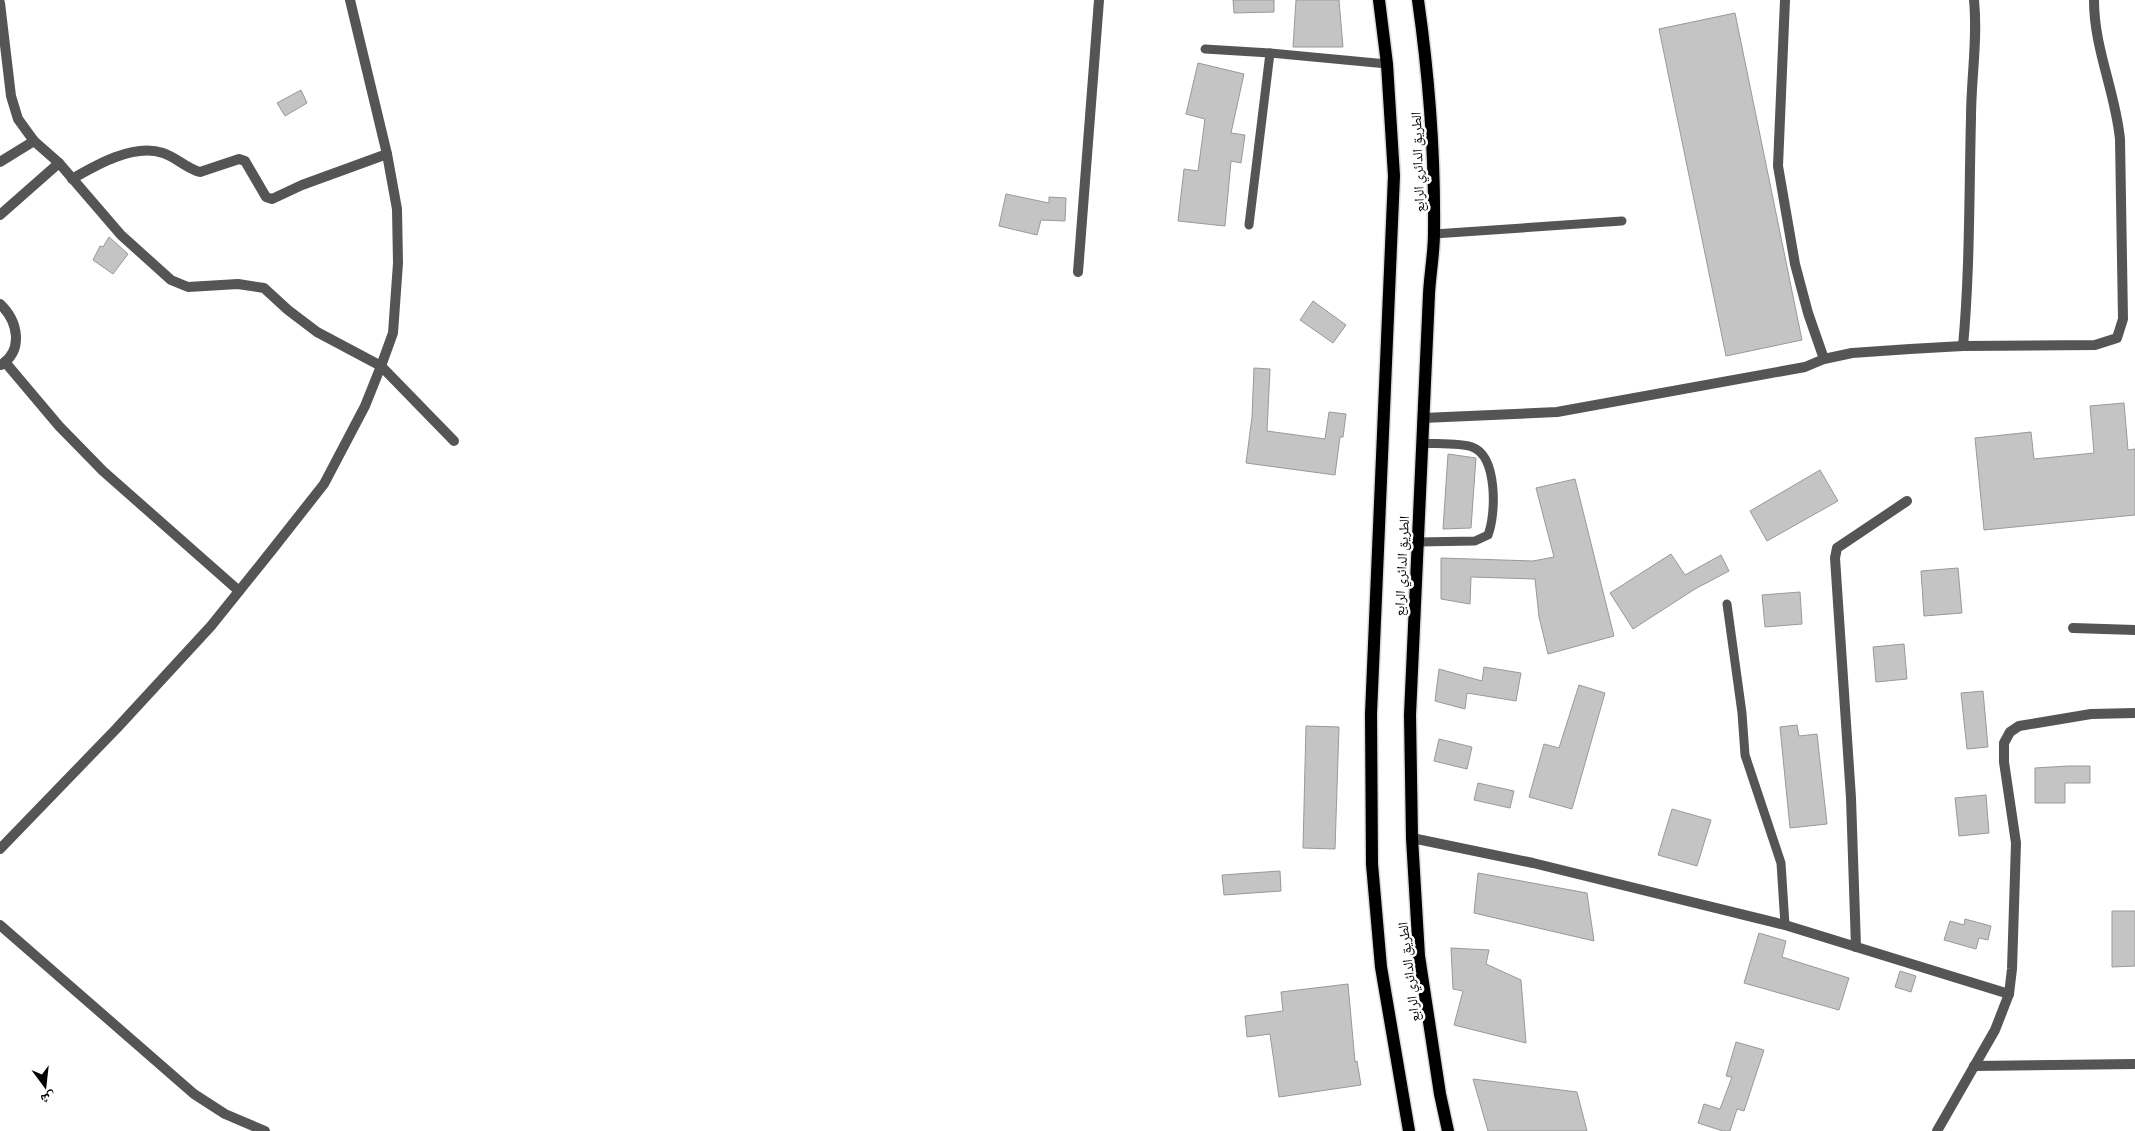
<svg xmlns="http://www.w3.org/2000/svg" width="2135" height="1131" font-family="Manrope,'Noto Naskh Arabic',sans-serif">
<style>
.building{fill:#c4c4c4;stroke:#999}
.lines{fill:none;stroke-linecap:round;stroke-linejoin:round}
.primary-casing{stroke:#dbdbdb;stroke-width:15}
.lane{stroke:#555;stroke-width:9}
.street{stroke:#555;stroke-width:10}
.primary{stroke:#000;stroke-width:12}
.labels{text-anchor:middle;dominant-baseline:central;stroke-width:5;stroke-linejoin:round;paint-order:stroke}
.street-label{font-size:14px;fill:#000;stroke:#fff}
</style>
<rect width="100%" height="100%" fill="#fff"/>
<g class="building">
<polygon points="1233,0 1274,0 1274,12 1234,13"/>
<polygon points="1296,0 1339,0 1343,47 1293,47"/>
<polygon points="1735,13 1802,340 1726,356 1659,29"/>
<polygon points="1198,63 1244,74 1231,133 1245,135 1241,163 1231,161 1225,226 1178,221 1184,169 1198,171 1205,119 1186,114"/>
<polygon points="301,90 307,103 285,116 277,103"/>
<polygon points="1006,194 1049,203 1049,197 1066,198 1065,221 1041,220 1037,235 999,226"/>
<polygon points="109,237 128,254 113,274 93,260 100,246 103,247"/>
<polygon points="1313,301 1346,325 1333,343 1300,320"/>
<polygon points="1254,368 1270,369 1267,431 1325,439 1329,412 1346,414 1343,437 1340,437 1335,475 1246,463 1252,417"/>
<polygon points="2124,403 2128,450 2135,449 2135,515 1984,530 1975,438 2031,432 2034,459 2094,453 2090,406"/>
<polygon points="1448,454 1476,458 1471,528 1443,529"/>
<polygon points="1820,470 1838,501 1767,541 1750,511"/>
<polygon points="1575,479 1614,636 1548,654 1539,617 1535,579 1471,577 1470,604 1441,599 1441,558 1533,561 1554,557 1536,488"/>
<polygon points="1671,554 1685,575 1721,555 1729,571 1695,589 1633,629 1610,593"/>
<polygon points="1958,568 1962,613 1924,616 1921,571"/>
<polygon points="1800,592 1802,624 1765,627 1762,595"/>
<polygon points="1904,644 1907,679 1876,682 1873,647"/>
<polygon points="1484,667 1521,673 1516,701 1467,693 1465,709 1435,701 1439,669 1482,681"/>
<polygon points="1579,685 1605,693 1572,809 1529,797 1544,744 1559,748"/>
<polygon points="1983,691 1988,747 1967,749 1961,693"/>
<polygon points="1797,725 1799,736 1817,734 1827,824 1790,828 1780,727"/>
<polygon points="1306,726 1339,727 1335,849 1303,848"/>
<polygon points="1439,739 1472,747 1467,769 1434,761"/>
<polygon points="2068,766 2090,766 2090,783 2065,783 2065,803 2035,803 2035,768"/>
<polygon points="1478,783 1514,791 1510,808 1474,800"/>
<polygon points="1986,795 1989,833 1959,836 1955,798"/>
<polygon points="1672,809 1711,820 1697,866 1658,855"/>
<polygon points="1280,871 1281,891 1224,895 1222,875"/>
<polygon points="1478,873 1587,893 1594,941 1474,913"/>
<polygon points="2112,911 2135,911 2135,966 2112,967"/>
<polygon points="1965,919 1991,926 1988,940 1979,938 1976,949 1944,940 1950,921 1964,925"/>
<polygon points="1759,933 1786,941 1782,957 1849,978 1839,1010 1744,983"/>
<polygon points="1451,948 1489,950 1486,964 1521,980 1526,1043 1454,1025 1463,991 1453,989"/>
<polygon points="1900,971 1916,976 1911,992 1895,987"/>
<polygon points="1348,984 1355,1062 1357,1061 1361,1085 1279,1097 1270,1034 1247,1037 1245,1016 1283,1011 1281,992"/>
<polygon points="1736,1042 1764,1050 1744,1111 1737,1109 1730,1131 1723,1131 1698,1123 1704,1104 1720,1109 1732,1077 1726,1076"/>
<polygon points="1473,1079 1577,1092 1587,1131 1488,1131"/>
</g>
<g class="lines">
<g class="primary-casing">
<g id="primary">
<polyline points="1379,0 1387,64 1394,176 1371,714 1372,864 1381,967 1409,1131"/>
<path d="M 1418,0 C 1429,77 1435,155 1434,233 C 1434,253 1430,274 1429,294 L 1410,715 L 1412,838 L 1419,956 L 1440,1094 L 1448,1131"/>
</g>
</g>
<g class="lane">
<polyline points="1205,49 1270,53 1387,64"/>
<polyline points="1249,225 1270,53"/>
<polyline points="1434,234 1622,221"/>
<path d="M 1418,542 L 1475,541 L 1488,535 C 1496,515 1498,456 1472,447 C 1461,443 1435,444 1422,443"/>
<polyline points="1727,604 1742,713 1745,755 1781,863 1785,925"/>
</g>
<g class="street">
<polyline points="0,3 11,96 18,119 34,141 59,163 121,235 171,280 188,287 238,284 264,288 288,310 317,332 381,366 454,441"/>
<polyline points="0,162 34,141"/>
<path d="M 72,179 C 96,165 134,143 163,153 C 176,157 187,169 200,172 L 239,159 L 245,161 L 266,197 L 272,199 L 302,185 L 387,154"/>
<polyline points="0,215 59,163"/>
<polyline points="1078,272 1099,0"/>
<path d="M 0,304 C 18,321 24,350 1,365"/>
<path d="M 1963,346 C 1970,271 1969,194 1971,118 C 1971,78 1978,40 1974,0"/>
<path d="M 1824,359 L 1852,353 L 1910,349 L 1963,346 L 2095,345 L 2117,338 L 2123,319 L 2120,139 C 2115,90 2094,49 2094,0"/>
<polyline points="5,362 59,426 103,471 239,591"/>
<polyline points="1423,418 1557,412 1805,367 1824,359 1808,313 1795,264 1778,166 1785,0"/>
<polyline points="2073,628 2135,630"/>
<polyline points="1412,838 1533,863 1785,925 2009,994"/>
<polyline points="0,849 117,728 211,626 272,550 324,484 365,406 381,366 393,333 398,263 397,209 387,154 350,0"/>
<polyline points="0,925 194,1094 225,1114 265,1131"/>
<polyline points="1856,947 1851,798 1835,558 1837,548 1907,501"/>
<polyline points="1974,1066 2135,1064"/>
<polyline points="1937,1131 1995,1030 2009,994 2012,969 2016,843 2004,762 2004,743 2010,732 2019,726 2091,714 2135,713"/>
</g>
<use href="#primary" class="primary"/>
</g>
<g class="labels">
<g class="street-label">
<text transform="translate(1417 162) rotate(-92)">الطريق الدائري الرابع</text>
<text transform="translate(1401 566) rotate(-87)">الطريق الدائري الرابع</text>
<text transform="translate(1408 972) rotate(-97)">الطريق الدائري الرابع</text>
</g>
</g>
<g transform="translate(45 1086) rotate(165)" stroke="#ffffff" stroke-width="4" paint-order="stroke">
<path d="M0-4L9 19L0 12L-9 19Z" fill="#000000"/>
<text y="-8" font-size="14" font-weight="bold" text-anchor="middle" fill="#000000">ش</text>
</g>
</svg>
